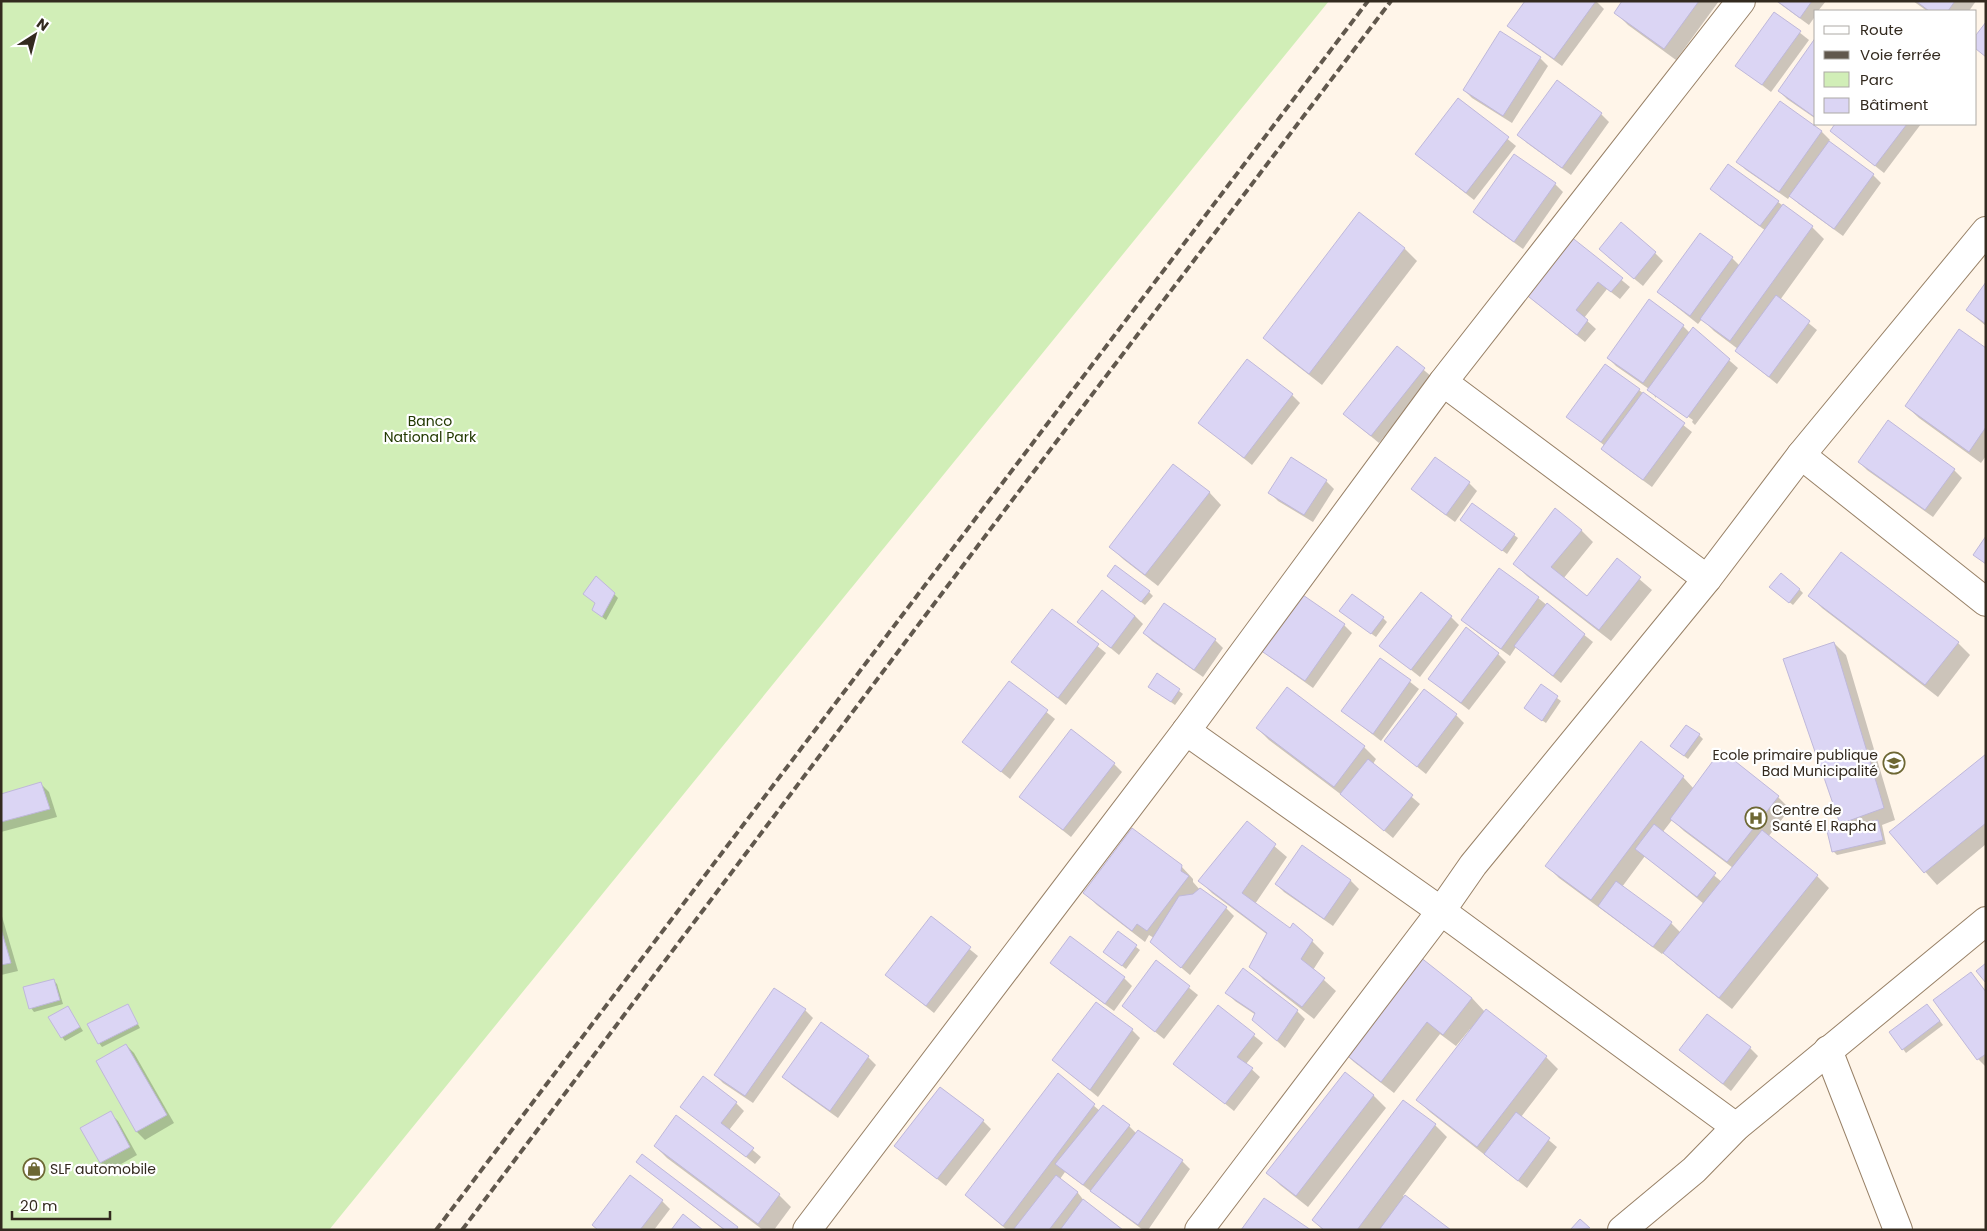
<svg xmlns="http://www.w3.org/2000/svg" width="1987" height="1231" font-family="Poppins,sans-serif">
<style>
.green{fill:#d1eeb7}
.shadow{fill:#0003;fill-rule:evenodd}
.building{fill:#dbd5f4;stroke:#bfb8da}
.lines{fill:none;stroke-linecap:round;stroke-linejoin:round}
.minor-casing{stroke:#988167;stroke-width:30}
.minor{stroke:#fff;stroke-width:28}
.rail{stroke:#61584d;stroke-width:4;stroke-dasharray:8 4;stroke-linecap:butt}
.labels{text-anchor:middle;dominant-baseline:central;stroke-width:4.5;stroke-linejoin:round;paint-order:stroke}
.park-label{font-size:14px;fill:#213801;stroke:#fff}
.poi-label{font-size:14px;fill:#332a1f;stroke:#fff;text-anchor:start}
</style>
<rect width="100%" height="100%" fill="#fff5e9"/>
<polygon class="green" points="1,1 1329,1 329,1230 1,1230"/>
<g class="shadow">
<polygon points="1596,1 1604,9 1562,66 1517,33 1509,25"/>
<polygon points="1624,1 1719,1 1676,60 1628,25 1616,13"/>
<polygon points="1776,1 1826,1 1818,11 1816,11 1816,15 1809,25"/>
<polygon points="1913,1 1976,1 1969,11 1927,11"/>
<polygon points="1775,13 1809,40 1771,92 1737,66"/>
<polygon points="1816,40 1816,119 1787,99 1779,91"/>
<polygon points="1540,58 1548,66 1512,123 1472,98 1464,90"/>
<polygon points="1459,99 1516,146 1474,200 1416,154"/>
<polygon points="1780,103 1822,132 1830,140 1828,142 1873,175 1881,183 1843,236 1799,204 1790,196 1788,199 1746,170 1738,162"/>
<polygon points="1601,114 1609,122 1571,175 1527,143 1519,135"/>
<polygon points="1837,124 1921,124 1884,173 1831,131"/>
<polygon points="1555,184 1563,192 1523,249 1483,220 1475,212"/>
<polygon points="1712,189 1778,202 1812,227 1824,239 1780,300 1817,330 1777,384 1745,358 1737,351 1738,349 1714,331 1702,319 1698,324 1658,292 1732,258 1740,266 1766,231 1720,197"/>
<polygon points="1359,214 1405,249 1417,261 1322,385 1277,350 1265,338"/>
<polygon points="1570,237 1630,287 1620,299 1607,289 1584,318 1596,329 1585,342 1534,301"/>
<polygon points="1655,253 1663,261 1643,286 1608,257"/>
<polygon points="1986,284 1986,326 1967,310"/>
<polygon points="1683,326 1690,333 1693,329 1738,368 1695,425 1692,422 1693,420 1656,395 1656,398 1649,389 1616,366 1608,358"/>
<polygon points="1398,348 1432,377 1379,443 1344,414"/>
<polygon points="1986,350 1986,456 1981,463 1919,418 1906,406"/>
<polygon points="1639,390 1692,432 1652,487 1611,457 1603,449 1605,446 1568,416"/>
<polygon points="1292,395 1300,403 1252,465 1200,423"/>
<polygon points="1859,462 1954,470 1962,478 1933,517 1867,470"/>
<polygon points="1326,481 1334,489 1313,522 1278,501 1270,493"/>
<polygon points="1469,483 1477,491 1455,522 1421,497 1413,489"/>
<polygon points="1209,492 1221,505 1158,586 1123,559 1111,547"/>
<polygon points="1461,520 1514,535 1518,538 1507,554"/>
<polygon points="1581,530 1593,542 1563,579 1587,598 1617,560 1652,590 1611,641 1527,576 1515,564"/>
<polygon points="1112,580 1149,592 1153,596 1145,605"/>
<polygon points="1800,590 1803,593 1793,605 1775,591"/>
<polygon points="614,594 618,598 606,620 597,613 596,603"/>
<polygon points="1810,596 1958,643 1970,655 1938,697 1822,608"/>
<polygon points="1538,598 1593,642 1561,683 1516,647 1510,656 1470,627 1462,619"/>
<polygon points="1052,610 1106,653 1066,705 1013,662"/>
<polygon points="1344,614 1383,618 1387,622 1376,637"/>
<polygon points="1135,616 1143,624 1119,655 1079,622"/>
<polygon points="1451,617 1459,625 1420,677 1381,646"/>
<polygon points="1344,625 1352,633 1313,688 1270,657 1262,649"/>
<polygon points="1144,633 1215,640 1223,648 1203,677 1152,641"/>
<polygon points="1834,643 1846,655 1895,820 1882,825 1886,844 1837,855 1833,851 1846,828 1841,823"/>
<polygon points="1498,654 1506,662 1469,710 1429,679"/>
<polygon points="1381,659 1419,689 1381,741 1343,711"/>
<polygon points="1158,675 1183,694 1175,705 1154,690"/>
<polygon points="1009,682 1055,719 1010,779 964,742"/>
<polygon points="1541,686 1561,701 1546,723 1530,712"/>
<polygon points="1456,715 1464,723 1426,774 1385,741"/>
<polygon points="1257,728 1364,747 1376,759 1373,764 1420,804 1393,838 1343,796 1269,740"/>
<polygon points="1699,735 1703,739 1688,759 1676,750"/>
<polygon points="1986,755 1986,844 1937,885 1891,833"/>
<polygon points="1114,764 1122,772 1071,837 1021,797"/>
<path d="M 1683,777 L 1694,789 L 1778,797 L 1790,809 L 1768,837 L 1817,876 L 1829,888 L 1732,1009 L 1677,965 L 1664,952 L 1662,954 L 1559,878 L 1547,866 ZM 1672,820 L 1684,831 L 1733,868 L 1722,882 L 1662,833 ZM 1645,856 L 1704,904 L 1681,933 L 1671,923 L 1622,887 Z"/>
<polygon points="41,784 49,792 57,817 1,832 1,795"/>
<polygon points="1247,823 1287,857 1255,904 1290,930 1312,941 1324,953 1313,970 1336,991 1314,1019 1263,979 1251,966 1268,935 1212,893 1200,881"/>
<polygon points="1303,847 1351,881 1359,889 1333,926 1284,892 1276,884"/>
<polygon points="1181,866 1193,879 1193,882 1200,890 1226,908 1234,916 1190,975 1151,942 1154,938 1149,935 1145,942 1097,905 1085,893"/>
<polygon points="1,913 18,971 1,975"/>
<polygon points="931,918 978,956 934,1013 887,975"/>
<polygon points="1118,933 1140,950 1126,969 1108,955"/>
<polygon points="1415,955 1472,998 1485,1012 1546,1057 1558,1069 1521,1117 1557,1147 1527,1188 1430,1112 1418,1100 1471,1030 1470,1029 1456,1046 1440,1034 1394,1093 1354,1062 1342,1050"/>
<polygon points="1157,962 1198,995 1164,1039 1123,1006"/>
<polygon points="1052,963 1124,978 1132,986 1114,1011 1060,971"/>
<polygon points="1971,974 1986,991 1986,1067 1978,1059"/>
<polygon points="53,980 57,984 63,1004 34,1012 31,1008"/>
<polygon points="1227,993 1297,1011 1305,1019 1285,1048 1253,1020 1256,1015 1235,1001"/>
<polygon points="128,1006 140,1028 102,1047 99,1043"/>
<polygon points="1218,1007 1263,1043 1246,1064 1260,1077 1234,1111 1175,1063"/>
<polygon points="68,1008 83,1031 65,1041 62,1037"/>
<polygon points="1931,1009 1943,1025 1906,1053 1903,1049"/>
<polygon points="805,1010 813,1018 753,1103 723,1083 715,1075"/>
<polygon points="1132,1030 1140,1038 1098,1097 1053,1060"/>
<polygon points="126,1045 134,1053 174,1123 145,1140 137,1132 97,1062"/>
<polygon points="1750,1048 1758,1056 1731,1091 1681,1050"/>
<polygon points="868,1057 876,1065 838,1118 792,1085 784,1077"/>
<polygon points="1345,1074 1374,1096 1386,1108 1308,1207 1280,1185 1268,1173"/>
<polygon points="1058,1075 1100,1111 1129,1126 1136,1133 1182,1161 1190,1169 1148,1230 1143,1230 1065,1172 1060,1179 1078,1193 1085,1202 1121,1230 1007,1230 966,1195"/>
<polygon points="736,1103 744,1111 729,1130 761,1157 755,1164 682,1107"/>
<polygon points="110,1113 118,1121 137,1155 109,1171 101,1163"/>
<polygon points="983,1121 991,1129 946,1186 896,1146"/>
<polygon points="1435,1125 1447,1137 1403,1196 1449,1230 1323,1230 1314,1220"/>
<polygon points="655,1146 779,1195 791,1207 774,1230 763,1230 667,1158"/>
<polygon points="637,1162 737,1228 739,1230 724,1230"/>
<polygon points="662,1201 670,1209 654,1230 598,1230"/>
<polygon points="1580,1221 1590,1230 1572,1230"/>
</g>
<g class="building">
<polygon points="1525,1 1596,1 1554,59 1507,26"/>
<polygon points="1622,1 1699,1 1664,49 1614,13"/>
<polygon points="1777,1 1812,1 1800,18"/>
<polygon points="1916,1 1955,1 1948,11 1929,11"/>
<polygon points="1774,12 1801,31 1762,85 1735,66"/>
<polygon points="1986,22 1986,57 1976,49 1976,35"/>
<polygon points="1500,31 1541,57 1503,116 1463,90"/>
<polygon points="1816,37 1816,118 1778,91"/>
<polygon points="1557,80 1602,113 1562,168 1517,135"/>
<polygon points="1458,98 1509,137 1466,193 1415,154"/>
<polygon points="1780,101 1822,131 1779,192 1736,162"/>
<polygon points="1835,124 1907,124 1875,166 1830,131"/>
<polygon points="1829,141 1874,174 1834,229 1789,196"/>
<polygon points="1514,154 1556,183 1514,242 1473,212"/>
<polygon points="1728,164 1779,201 1760,226 1710,189"/>
<polygon points="1783,204 1813,226 1730,341 1700,319"/>
<polygon points="1359,212 1405,248 1309,374 1263,338"/>
<polygon points="1621,222 1656,252 1634,279 1599,249"/>
<polygon points="1700,233 1733,257 1690,316 1657,292"/>
<polygon points="1570,236 1623,278 1611,292 1598,282 1576,310 1588,320 1577,335 1524,293"/>
<polygon points="1986,282 1986,324 1966,310"/>
<polygon points="1776,295 1810,321 1769,377 1735,351"/>
<polygon points="1649,299 1684,325 1643,383 1607,358"/>
<polygon points="1693,327 1730,359 1687,418 1647,390"/>
<polygon points="1959,329 1986,348 1986,427 1969,452 1905,406"/>
<polygon points="1397,346 1425,368 1371,436 1343,414"/>
<polygon points="1247,359 1293,394 1244,458 1198,423"/>
<polygon points="1605,364 1640,389 1601,442 1566,417"/>
<polygon points="1643,392 1685,423 1643,480 1601,449"/>
<polygon points="1888,420 1955,469 1925,510 1858,462"/>
<polygon points="1291,457 1327,480 1304,515 1268,493"/>
<polygon points="1435,457 1470,482 1446,515 1411,489"/>
<polygon points="1173,464 1210,492 1145,575 1109,547"/>
<polygon points="1472,503 1515,534 1502,551 1460,520"/>
<polygon points="1555,508 1582,530 1551,567 1587,596 1617,558 1641,577 1599,630 1513,564"/>
<polygon points="1986,536 1986,564 1973,555"/>
<polygon points="1841,552 1959,642 1925,685 1808,596"/>
<polygon points="1115,565 1150,591 1141,602 1107,576"/>
<polygon points="1499,568 1539,597 1501,649 1461,620"/>
<polygon points="1781,573 1800,589 1789,603 1769,587"/>
<polygon points="596,576 615,593 602,617 592,610 595,603 583,594"/>
<polygon points="1102,590 1135,616 1111,648 1077,622"/>
<polygon points="1421,592 1452,616 1411,670 1379,646"/>
<polygon points="1300,593 1345,624 1305,681 1260,650"/>
<polygon points="1352,594 1384,617 1371,634 1339,611"/>
<polygon points="1164,603 1216,639 1194,670 1143,633"/>
<polygon points="1547,603 1585,634 1553,676 1514,646"/>
<polygon points="1052,609 1099,644 1058,698 1011,662"/>
<polygon points="1466,627 1499,653 1461,703 1428,679"/>
<polygon points="1834,642 1884,808 1840,824 1783,659"/>
<polygon points="1380,658 1411,680 1373,734 1341,711"/>
<polygon points="1157,673 1180,689 1171,702 1148,687"/>
<polygon points="1009,681 1048,710 1001,772 962,742"/>
<polygon points="1541,684 1558,696 1542,721 1524,708"/>
<polygon points="1287,687 1365,746 1334,787 1256,728"/>
<polygon points="1424,689 1457,714 1417,767 1384,741"/>
<polygon points="1686,725 1700,734 1684,756 1670,746"/>
<polygon points="1071,729 1115,763 1063,830 1019,797"/>
<polygon points="1641,741 1684,776 1591,900 1545,866"/>
<polygon points="1721,750 1779,796 1727,862 1670,819"/>
<polygon points="1986,754 1986,823 1924,873 1889,832"/>
<polygon points="1368,759 1413,795 1384,831 1340,794"/>
<polygon points="41,782 50,809 1,822 1,794"/>
<polygon points="1878,820 1883,840 1832,852 1827,831"/>
<polygon points="1247,821 1276,844 1242,893 1290,928 1293,923 1313,940 1301,959 1325,978 1302,1007 1249,967 1267,933 1198,881"/>
<polygon points="1654,824 1716,873 1697,897 1635,849"/>
<polygon points="1132,828 1182,865 1181,871 1189,876 1147,931 1137,924 1132,931 1083,893"/>
<polygon points="1762,830 1818,875 1719,998 1663,953"/>
<polygon points="1302,845 1351,880 1324,919 1275,884"/>
<polygon points="1616,881 1672,922 1653,947 1598,906"/>
<polygon points="1200,888 1227,907 1181,968 1150,942 1179,896 1193,894"/>
<polygon points="931,916 971,947 926,1006 885,975"/>
<polygon points="1,929 11,963 1,965"/>
<polygon points="1118,931 1137,945 1122,966 1103,952"/>
<polygon points="1070,936 1125,977 1105,1004 1050,963"/>
<polygon points="1415,953 1472,998 1443,1035 1427,1022 1381,1082 1340,1050"/>
<polygon points="1156,960 1190,986 1155,1032 1122,1006"/>
<polygon points="1986,963 1986,983 1976,971"/>
<polygon points="1243,968 1298,1010 1277,1041 1252,1020 1255,1013 1225,993"/>
<polygon points="1971,972 1986,992 1986,1054 1977,1060 1933,1000"/>
<polygon points="54,979 60,1000 29,1009 23,987"/>
<polygon points="774,988 806,1009 745,1096 714,1075"/>
<polygon points="1096,1002 1133,1029 1090,1090 1052,1060"/>
<polygon points="128,1004 138,1024 98,1044 87,1024"/>
<polygon points="1927,1004 1940,1021 1902,1050 1889,1032"/>
<polygon points="1218,1005 1255,1034 1237,1057 1253,1068 1225,1104 1173,1064"/>
<polygon points="68,1006 80,1027 61,1038 48,1017"/>
<polygon points="1486,1009 1547,1056 1477,1147 1416,1100"/>
<polygon points="1707,1014 1751,1047 1723,1084 1679,1050"/>
<polygon points="821,1022 869,1056 830,1111 782,1077"/>
<polygon points="126,1044 167,1115 136,1132 96,1061"/>
<polygon points="1345,1072 1374,1095 1296,1196 1266,1173"/>
<polygon points="1058,1073 1095,1104 1003,1226 965,1195"/>
<polygon points="703,1076 737,1102 721,1123 754,1148 746,1157 680,1107"/>
<polygon points="940,1087 984,1120 937,1179 894,1146"/>
<polygon points="1403,1100 1436,1124 1357,1230 1324,1230 1312,1220"/>
<polygon points="1103,1105 1130,1125 1083,1185 1055,1164"/>
<polygon points="111,1111 130,1147 100,1163 80,1128"/>
<polygon points="1516,1112 1550,1138 1518,1181 1484,1154"/>
<polygon points="676,1115 780,1194 758,1224 654,1146"/>
<polygon points="1138,1130 1183,1160 1138,1225 1090,1191"/>
<polygon points="642,1154 738,1227 736,1230 725,1230 636,1162"/>
<polygon points="630,1175 663,1200 640,1230 598,1230 592,1225"/>
<polygon points="1056,1175 1078,1192 1049,1230 1013,1230"/>
<polygon points="1405,1195 1451,1230 1379,1230"/>
<polygon points="1264,1198 1311,1230 1241,1230"/>
<polygon points="1083,1199 1123,1230 1060,1230"/>
<polygon points="683,1214 703,1230 671,1230"/>
<polygon points="1580,1219 1590,1228 1570,1230"/>
</g>
<g class="lines">
<g class="minor-casing">
<g id="minor">
<polyline points="1443,382 1707,579"/>
<polyline points="1801,455 1986,602"/>
<polyline points="1186,731 1441,911 1736,1127"/>
<polyline points="1828,1050 1898,1230"/>
<polyline points="807,1230 1186,731 1443,382 1741,1"/>
<polyline points="1199,1230 1441,911 1473,865 1707,579 1801,455 1986,231"/>
<polyline points="1622,1230 1694,1170 1736,1127 1986,921"/>
</g>
</g>
<use href="#minor" class="minor"/>
<g class="rail">
<polyline points="436,1230 1368,1"/>
<polyline points="462,1230 1072,421 1391,1"/>
</g>
</g>
<defs>
<g id="school-ring" transform="scale(1.125)"><circle r="9.5" fill="#fff" stroke="#6d6733" stroke-width="1.5"/><path d="M0-5L7-2L0 1L-7-2ZM-4 1L0 2.5L4 1V4Q0 6-4 4Z" fill="#6d6733"/></g>
<g id="hospital-ring" transform="scale(1.125)"><circle r="9.5" fill="#fff" stroke="#6d6733" stroke-width="1.5"/><path d="M-5-5h3v3.5h4V-5h3V5h-3V1.5h-4V5h-3Z" fill="#6d6733"/></g>
<g id="shop-ring" transform="scale(1.125)"><circle r="9.5" fill="#fff" stroke="#6d6733" stroke-width="1.5"/><path d="M-5-2.5h2.3a2.7 3.5 0 0 1 5.4 0H5L5.5 6h-11ZM-1.5-2.5h3a1.5 2.3 0 0 0-3 0Z" fill="#6d6733"/></g>
</defs>
<g fill-rule="evenodd">
<use href="#school-ring" x="1894" y="763"/>
<use href="#hospital-ring" x="1756" y="818"/>
<use href="#shop-ring" x="34" y="1169"/>
</g>
<g class="labels">
<g class="park-label">
<text x="430" y="421">Banco<tspan x="430" dy="16">National Park</tspan></text>
</g>
<g class="poi-label">
<text x="1878" y="755" text-anchor="end">Ecole primaire publique<tspan x="1878" dy="16">Bad Municipalité</tspan></text>
<text x="1772" y="810">Centre de<tspan x="1772" dy="16">Santé El Rapha</tspan></text>
<text x="50" y="1169">SLF automobile</text>
</g>
</g>
<rect width="1987" height="1231" fill="none" stroke="#332a1f" stroke-width="5"/>
<rect x="1814" y="10" width="162" height="115" fill="#ffffff" stroke="#adaaa5"/>
<rect x="1824" y="26" width="25" height="8" fill="#ffffff" stroke="#adaaa5"/>
<text x="1860" y="35" font-size="15" fill="#332a1f">Route</text>
<rect x="1824" y="51" width="25" height="8" fill="#61584d" stroke="#adaaa5"/>
<text x="1860" y="60" font-size="15" fill="#332a1f">Voie ferrée</text>
<rect x="1824" y="72" width="25" height="15" fill="#d1eeb7" stroke="#adaaa5"/>
<text x="1860" y="85" font-size="15" fill="#332a1f">Parc</text>
<rect x="1824" y="98" width="25" height="15" fill="#dbd5f4" stroke="#adaaa5"/>
<text x="1860" y="110" font-size="15" fill="#332a1f">Bâtiment</text>
<g transform="translate(35 35) rotate(36)" stroke="#ffffff" stroke-width="4" paint-order="stroke">
<path d="M0-4L9 19L0 12L-9 19Z" fill="#332a1f"/>
<text y="-8" font-size="14" font-weight="bold" text-anchor="middle" fill="#332a1f">N</text>
</g>
<path d="M12 1211v8h98v-8" fill="none" stroke="#332a1f" stroke-width="2.5"/>
<text x="20" y="1211" font-size="15" fill="#332a1f" stroke="#ffffff" stroke-width="4" paint-order="stroke">20 m</text>
</svg>
